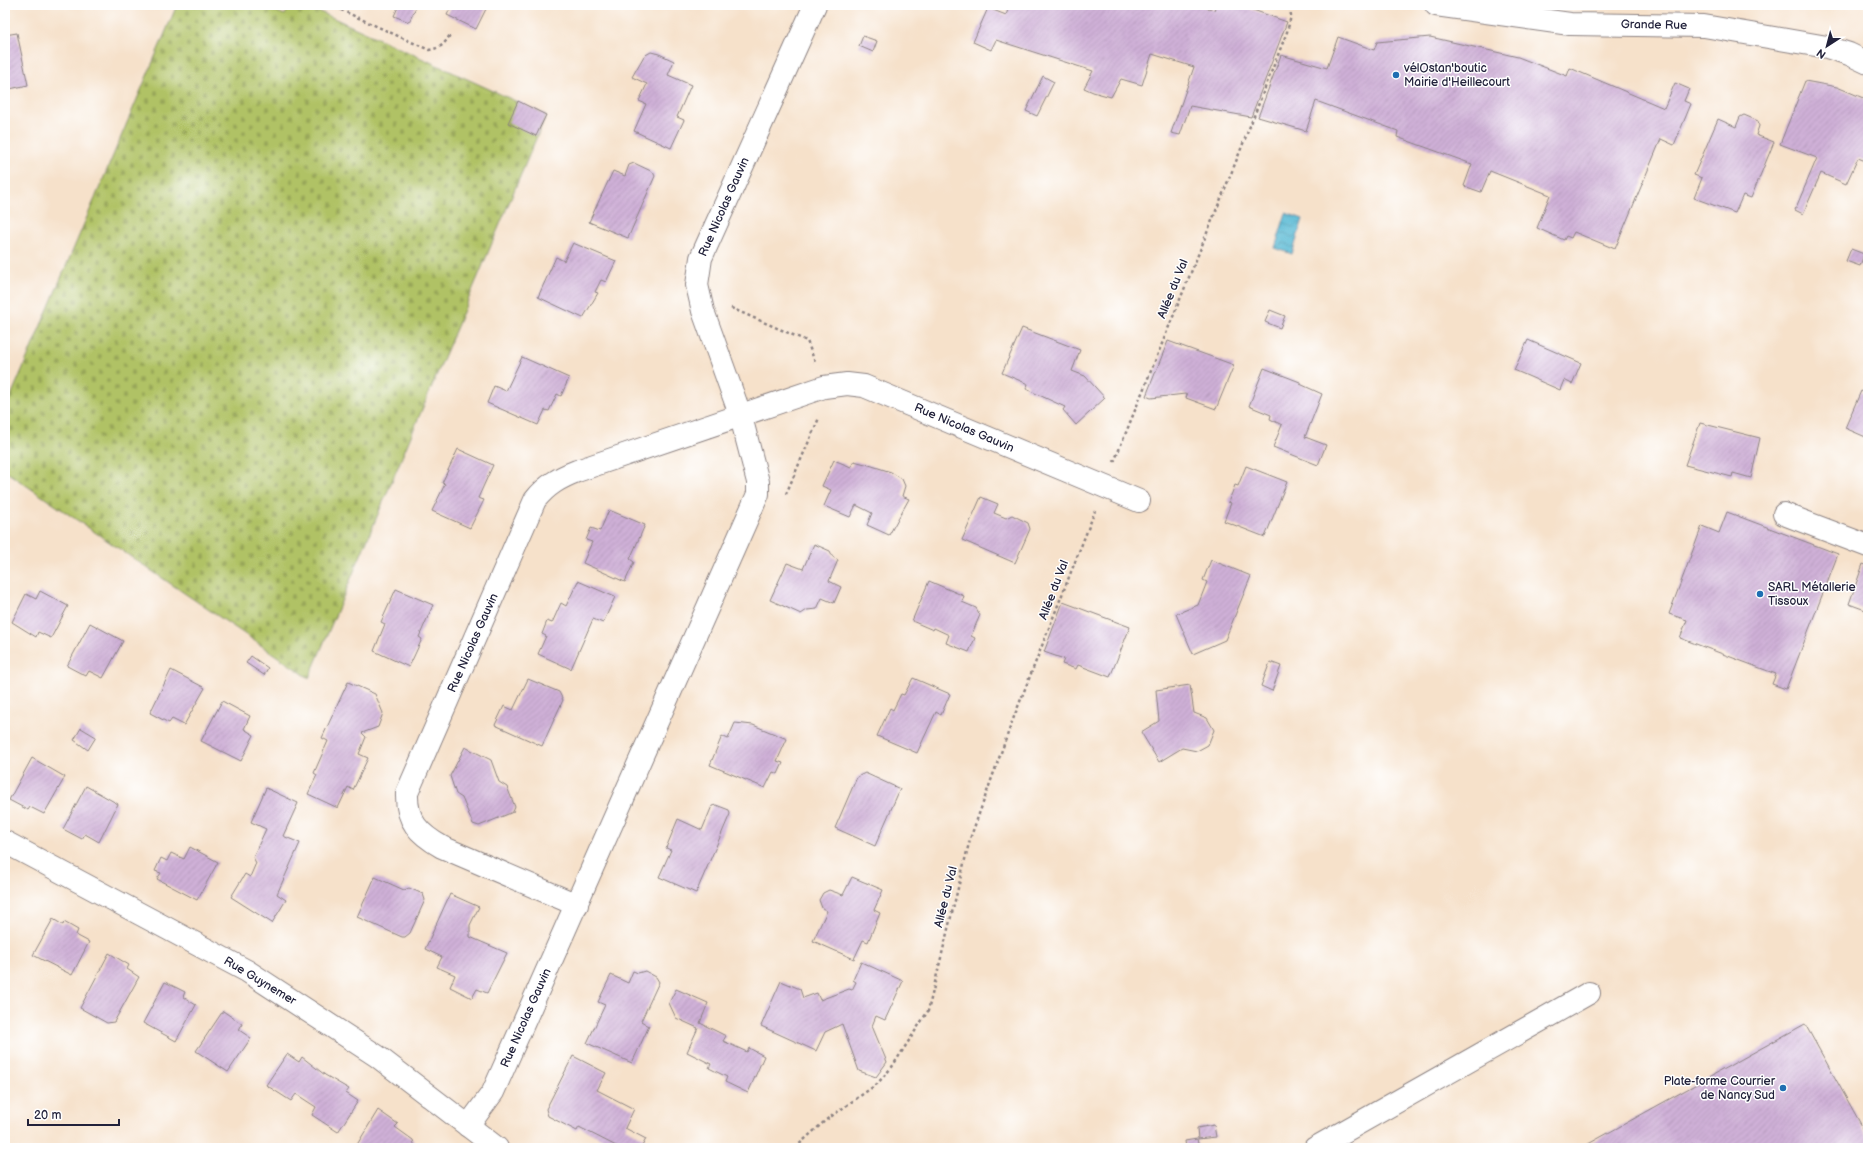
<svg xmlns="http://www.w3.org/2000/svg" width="1873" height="1153" font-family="'Balsamiq Sans',sans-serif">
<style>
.cemetery{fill:url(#cemetery-stones);stroke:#697250}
.water{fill:url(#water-waves);stroke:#3c6d87}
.building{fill:url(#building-hatch)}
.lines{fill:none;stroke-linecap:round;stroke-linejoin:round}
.minor-casing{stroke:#8c8282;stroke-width:24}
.path{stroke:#8c8282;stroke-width:2.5;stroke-dasharray:3 3;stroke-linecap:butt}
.minor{stroke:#fff;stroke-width:22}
.poi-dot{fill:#1f6fb2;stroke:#fff;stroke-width:1.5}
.labels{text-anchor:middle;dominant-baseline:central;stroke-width:3;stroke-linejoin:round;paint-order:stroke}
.street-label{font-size:12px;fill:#22223b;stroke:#fff}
.poi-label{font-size:12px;fill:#22223b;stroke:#fff;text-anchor:start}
</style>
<defs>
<pattern id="cemetery-stones" width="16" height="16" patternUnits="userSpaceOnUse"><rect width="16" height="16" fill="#b0c265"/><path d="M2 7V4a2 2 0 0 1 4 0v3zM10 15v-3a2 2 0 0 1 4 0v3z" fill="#97a659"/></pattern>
<pattern id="water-waves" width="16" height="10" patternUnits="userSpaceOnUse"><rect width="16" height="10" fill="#55b8d3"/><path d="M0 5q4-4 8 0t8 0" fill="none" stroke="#4695ac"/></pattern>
<pattern id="building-hatch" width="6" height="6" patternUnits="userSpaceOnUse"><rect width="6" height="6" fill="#cfb0d7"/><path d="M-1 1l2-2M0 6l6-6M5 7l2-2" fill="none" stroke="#b197b9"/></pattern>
</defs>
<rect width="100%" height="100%" fill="#fff"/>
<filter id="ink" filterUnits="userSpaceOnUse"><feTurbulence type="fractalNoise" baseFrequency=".025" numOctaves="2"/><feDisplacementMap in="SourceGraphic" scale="8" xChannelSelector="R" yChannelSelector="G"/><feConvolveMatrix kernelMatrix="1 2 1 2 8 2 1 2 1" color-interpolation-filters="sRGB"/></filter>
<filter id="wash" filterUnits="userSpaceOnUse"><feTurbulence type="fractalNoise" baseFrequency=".012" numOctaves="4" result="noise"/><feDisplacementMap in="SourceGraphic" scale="16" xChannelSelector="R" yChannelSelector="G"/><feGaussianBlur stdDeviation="0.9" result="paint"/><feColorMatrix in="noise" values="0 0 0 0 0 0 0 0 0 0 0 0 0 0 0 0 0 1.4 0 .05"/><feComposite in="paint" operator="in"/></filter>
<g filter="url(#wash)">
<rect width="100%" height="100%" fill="#f6e1ca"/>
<polygon class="cemetery" points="177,5 261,5 285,15 290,5 305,5 546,115 309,678 5,471 5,410"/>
<polygon class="water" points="1286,213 1303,219 1292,254 1275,248"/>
<g id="blocks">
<g class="building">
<polygon points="399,5 417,5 409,22 394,16"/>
<polygon points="452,5 488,5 476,29 447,15"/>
<polygon points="995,5 1200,5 1214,10 1216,5 1239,5 1287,22 1251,117 1190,106 1180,135 1171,133 1194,67 1152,54 1142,85 1121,79 1111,97 1093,92 1084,88 1093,71 996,40 991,50 973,42 988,8 1006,15 1008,10"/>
<polygon points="17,33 28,85 5,90 5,35"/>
<polygon points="863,36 877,41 873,52 859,46"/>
<polygon points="1338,37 1374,50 1377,42 1430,37 1518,57 1567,76 1570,68 1664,108 1675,83 1689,89 1684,101 1691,104 1674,145 1661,139 1615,249 1574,232 1571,238 1566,236 1564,240 1537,228 1550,195 1490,171 1481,192 1464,186 1472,164 1397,137 1398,131 1316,101 1306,131 1258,117 1281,55 1327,68"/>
<polygon points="651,52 659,54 674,61 668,75 691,85 677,117 684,120 671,148 634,131 646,104 639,101 647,84 632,77 644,56"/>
<polygon points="1043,76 1054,82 1037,116 1026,111"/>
<polygon points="1805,81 1837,87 1868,100 1868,162 1858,158 1846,184 1821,173 1803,214 1795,210 1817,158 1780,144"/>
<polygon points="518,101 546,115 536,136 508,123"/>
<polygon points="1744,115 1758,121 1759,126 1756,135 1774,142 1751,198 1743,195 1735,213 1694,198 1702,178 1694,175 1718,119 1736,127 1740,117"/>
<polygon points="634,163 653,172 655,176 628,238 589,222 613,171 625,176 629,165"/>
<polygon points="573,243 616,261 606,282 601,280 595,292 598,293 583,318 538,297 556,257 564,261"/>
<polygon points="1851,249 1864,254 1860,266 1846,261"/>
<polygon points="1270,310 1285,316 1280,328 1265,322"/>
<polygon points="1022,328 1080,350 1072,371 1085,376 1105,398 1076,425 1063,410 1065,407 1026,389 1028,384 1002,373"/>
<polygon points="1528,340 1581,363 1572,384 1564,380 1560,390 1514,370"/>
<polygon points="1168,341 1234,365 1216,409 1186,398 1187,395 1185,394 1151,398 1146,396"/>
<polygon points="522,357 569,378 561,396 557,394 549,411 545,410 538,425 487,403 494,386 506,391"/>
<polygon points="1264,368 1300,382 1300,384 1322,394 1305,437 1326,445 1318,465 1273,447 1282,425 1270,419 1271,415 1249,406"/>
<polygon points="1861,391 1868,394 1868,438 1845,428"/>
<polygon points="1700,423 1760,438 1751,478 1733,473 1732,477 1685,465"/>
<polygon points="458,449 493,465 478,498 484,500 470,528 432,511 445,484 442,483"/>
<polygon points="834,460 851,467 854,461 869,465 891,472 902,479 905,486 902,496 909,499 889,535 867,525 872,513 856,505 850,517 824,506 831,490 822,486"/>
<polygon points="1246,466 1287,482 1265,537 1224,521 1231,503 1228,502 1232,493 1235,485 1238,486"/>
<polygon points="981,497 998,504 994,513 1006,518 1012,515 1028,523 1030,529 1015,563 962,540"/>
<polygon points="609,510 645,525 630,559 634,562 625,582 583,563 592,542 586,540 591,528 600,531"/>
<polygon points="1727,512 1838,554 1786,689 1772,684 1776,674 1680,638 1687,620 1669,614 1702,526 1719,533"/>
<polygon points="814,544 830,551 833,557 838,560 829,581 841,587 834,603 822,598 817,609 807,610 801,614 770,600 787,563 803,569"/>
<polygon points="1211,560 1251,576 1225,640 1193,654 1176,614 1198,605 1207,582 1203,580"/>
<polygon points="1863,564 1868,566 1868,611 1849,604"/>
<polygon points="578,581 615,597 603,623 593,619 571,669 538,654 546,636 542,634 547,621 552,623 561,603 566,606"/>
<polygon points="929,581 964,596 962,602 976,608 980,615 971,636 975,638 969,652 946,643 949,635 934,628 933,630 912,621"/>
<polygon points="396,589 433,605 419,637 422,639 409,667 374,651 385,624 381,622"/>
<polygon points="40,591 68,606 51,638 38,632 36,637 12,622 26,594 36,599"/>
<polygon points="1063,602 1130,627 1110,677 1078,665 1076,669 1062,664 1064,659 1044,652"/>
<polygon points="90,623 123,641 103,678 89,671 86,676 67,666"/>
<polygon points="251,656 268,668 264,675 246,663"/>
<polygon points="1270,662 1281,666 1272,691 1261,686"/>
<polygon points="171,670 205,688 184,725 172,719 169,723 150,713"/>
<polygon points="913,678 950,694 941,715 936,712 917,753 877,736 890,708 893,710 901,694 904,695"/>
<polygon points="528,679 559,692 563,700 542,746 495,725 504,706 513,710"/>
<polygon points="348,682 375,694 383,713 378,727 362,733 366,737 359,754 368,758 353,790 348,787 338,808 308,794 317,775 314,773 328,741 322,738"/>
<polygon points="1190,685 1194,713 1207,718 1214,730 1208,745 1197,751 1182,748 1159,762 1141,732 1159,721 1156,690"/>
<polygon points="222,701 250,716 244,729 254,735 241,761 201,741"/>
<polygon points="735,723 753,725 787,739 777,761 783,763 778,774 773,772 765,788 710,765 722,736 728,739"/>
<polygon points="81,728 96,737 88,750 74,740"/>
<polygon points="465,747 491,760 499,782 507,787 515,807 513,812 479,826 473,824 462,798 456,794 450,776"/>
<polygon points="32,758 65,777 44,814 30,807 28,810 9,800"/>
<polygon points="865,773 900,789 875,846 835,828 857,777"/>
<polygon points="86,786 118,804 99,842 85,834 82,839 63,829"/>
<polygon points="266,788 298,803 283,836 300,843 277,894 286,900 272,923 231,897 245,874 250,877 256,863 253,857 266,829 251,822"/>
<polygon points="716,805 729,810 730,814 696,893 659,877 671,850 666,848 678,819 702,830 712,806"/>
<polygon points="190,847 218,862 197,900 157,879 161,873 155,871 161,858 167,861 171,853 184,859"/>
<polygon points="375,877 404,890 409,888 423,894 425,900 410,933 405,937 402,937 357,917"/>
<polygon points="852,877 883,890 874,910 880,913 868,942 863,940 854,959 813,941 827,911 822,908 819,900 823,893 829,890 843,895"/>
<polygon points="450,894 479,907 470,925 470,937 507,953 487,993 477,989 472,998 450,987 455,975 437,967 442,957 425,949"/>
<polygon points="53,919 63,925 64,922 78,930 76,935 89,942 72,975 33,955"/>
<polygon points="109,953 129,965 127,969 139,977 114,1022 107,1023 80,1008"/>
<polygon points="861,962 903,981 885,1020 876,1016 872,1026 887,1062 876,1077 859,1071 842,1024 825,1032 816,1051 761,1026 781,981 800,989 803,998 817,993 820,1000 849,989 852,990 856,982 853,980"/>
<polygon points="633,971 638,973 645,971 656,977 659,982 641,1021 649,1026 632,1063 587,1043 605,1005 598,1002 611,975 628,983"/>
<polygon points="165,982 185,992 183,997 196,1005 176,1041 143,1023"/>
<polygon points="676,989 708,1003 700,1023 726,1036 723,1041 747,1052 749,1048 764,1056 748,1093 725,1082 727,1077 709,1068 711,1064 687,1052 698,1028 676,1018 669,1003"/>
<polygon points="223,1011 242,1024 239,1030 251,1038 228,1072 196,1051"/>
<polygon points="1805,1024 1868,1137 1868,1148 1581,1148"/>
<polygon points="287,1054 299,1062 302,1057 325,1075 349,1089 346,1093 358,1101 338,1132 312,1115 316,1107 296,1094 291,1101 266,1085"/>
<polygon points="573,1056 606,1073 597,1090 634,1109 625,1128 646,1139 641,1148 620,1148 579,1127 577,1131 548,1116 546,1109"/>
<polygon points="378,1110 398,1124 395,1127 413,1140 415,1148 355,1148"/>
<polygon points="1214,1125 1216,1137 1198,1139 1197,1128"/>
<polygon points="1197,1139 1199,1148 1186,1148 1185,1141"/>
</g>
</g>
</g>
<g filter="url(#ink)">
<use href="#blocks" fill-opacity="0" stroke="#8c8282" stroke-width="1"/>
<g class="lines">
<g class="minor-casing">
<g id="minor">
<polyline points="1436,5 1570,24 1704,26 1827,47 1849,54 1868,63"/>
<polyline points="1784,514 1868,546"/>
<polyline points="5,842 247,971 377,1056 497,1148"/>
<path d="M 577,905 L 442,847 C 419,834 406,821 407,793 L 535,500 C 547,485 559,478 577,471 L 824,387 L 847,384 L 864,386 L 1139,501"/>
<polyline points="468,1126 493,1092 758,494 758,482 741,417 703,311 697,285 701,258 815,5"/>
<polyline points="1315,1148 1589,993"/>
</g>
</g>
<g class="path">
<path d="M 330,5 L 429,50 C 441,48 445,44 451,33"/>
<polyline points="731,308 807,341 815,362"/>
<polyline points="1114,462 1237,159 1287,32 1291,16 1290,5"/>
<polyline points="786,494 819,418"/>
<polyline points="795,1148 826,1120 877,1084 892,1067 928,1011 970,839 1012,722 1095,511"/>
</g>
<use href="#minor" class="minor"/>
</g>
</g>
<g class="poi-dot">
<circle cx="1396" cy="75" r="4"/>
<circle cx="1760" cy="594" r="4"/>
<circle cx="1783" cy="1088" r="4"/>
</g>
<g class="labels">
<g class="street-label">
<text transform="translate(1654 25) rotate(1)">Grande Rue</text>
<text transform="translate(724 207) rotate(-66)">Rue Nicolas Gauvin</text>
<text transform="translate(1173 289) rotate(-68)">Allée du Val</text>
<text transform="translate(964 428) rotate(23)">Rue Nicolas Gauvin</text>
<text transform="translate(1054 590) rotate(-69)">Allée du Val</text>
<text transform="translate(473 643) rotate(-66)">Rue Nicolas Gauvin</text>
<text transform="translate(946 897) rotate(-76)">Allée du Val</text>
<text transform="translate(260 981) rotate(31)">Rue Guynemer</text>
<text transform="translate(526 1018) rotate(-66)">Rue Nicolas Gauvin</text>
</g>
<g class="poi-label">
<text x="1404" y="68">vélOstan'boutic<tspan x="1404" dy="14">Mairie d'Heillecourt</tspan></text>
<text x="1768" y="587">SARL Métallerie<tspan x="1768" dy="14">Tissoux</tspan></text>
<text x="1775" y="1081" text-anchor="end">Plate-forme Courrier<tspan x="1775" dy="14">de Nancy Sud</tspan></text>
</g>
</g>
<rect width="1873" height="1153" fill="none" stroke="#fff" stroke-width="20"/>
<g transform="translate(1827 46) rotate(216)" stroke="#ffffff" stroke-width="3" paint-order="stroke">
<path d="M0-3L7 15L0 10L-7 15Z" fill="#22223b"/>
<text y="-6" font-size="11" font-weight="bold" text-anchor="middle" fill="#22223b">N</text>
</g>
<path d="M28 1119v6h91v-6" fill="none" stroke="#22223b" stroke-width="2"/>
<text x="34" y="1119" font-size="12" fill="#22223b" stroke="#ffffff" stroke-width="3" paint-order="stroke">20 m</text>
</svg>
